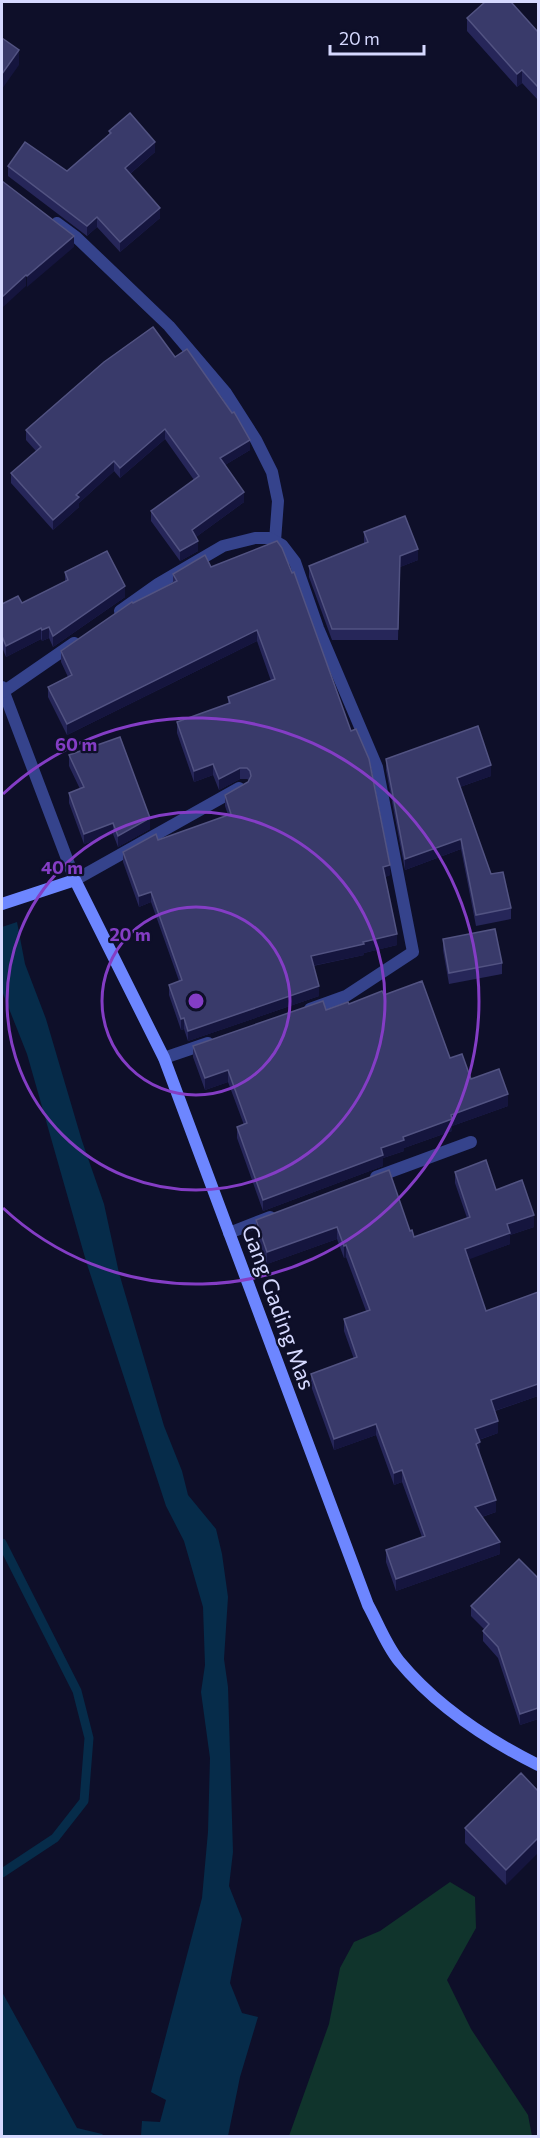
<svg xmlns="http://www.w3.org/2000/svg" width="540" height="2138" font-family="Commissioner,sans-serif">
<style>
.green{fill:#10342c}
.water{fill:#062c4a}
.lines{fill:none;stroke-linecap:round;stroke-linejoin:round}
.stream{stroke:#062c4a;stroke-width:9}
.street{stroke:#35438c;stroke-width:12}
.secondary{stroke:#6d86ff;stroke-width:12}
.wall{fill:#262659}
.shaded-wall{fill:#15153e}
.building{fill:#393a6a;stroke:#525382;stroke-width:1.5}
.ring{fill:none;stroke:#843dc5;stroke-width:3}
.labels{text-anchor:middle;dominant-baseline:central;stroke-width:4.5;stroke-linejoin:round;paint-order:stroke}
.street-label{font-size:22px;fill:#d6d9ff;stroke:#0e0f29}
.centre{fill:#843dc5;stroke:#0e0f29;stroke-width:3}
.ring-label{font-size:18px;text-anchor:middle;font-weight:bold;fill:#843dc5;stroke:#0e0f29;stroke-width:4.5;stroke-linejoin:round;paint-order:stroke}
</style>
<rect width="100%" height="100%" fill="#0e0f29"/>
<polygon class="green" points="450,1882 475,1897 476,1928 447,1980 471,2029 528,2115 532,2136 289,2136 329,2024 340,1968 354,1942 380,1931"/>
<g class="water">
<polygon points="17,922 25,964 46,1019 82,1141 104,1204 119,1273 164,1426 182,1471 188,1495 216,1529 222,1554 228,1597 224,1659 228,1687 233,1852 229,1886 242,1919 230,1983 242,2013 258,2017 240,2077 228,2136 141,2136 142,2121 160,2122 166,2100 151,2092 202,1898 208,1832 210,1758 201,1692 205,1665 203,1607 184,1541 166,1506 86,1261 27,1054 2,991 2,927"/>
<polygon points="2,1992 77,2128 102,2134 104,2136 2,2136"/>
</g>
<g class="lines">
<polyline class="stream" points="2,1543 77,1691 89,1738 84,1801 55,1838 2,1873"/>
<g class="street">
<polyline points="57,223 76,237 169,326 226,393 256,440 272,472 278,501 275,541"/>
<polyline points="120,611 158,584 223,546 255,538 269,538 282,545 295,562 318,628 377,767 413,952 346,996 310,1009"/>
<polyline points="2,687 75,880 239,788"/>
<polyline points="3,692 74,643"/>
<polyline points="164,1058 208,1043"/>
<polyline points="376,1177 471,1142"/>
<polyline points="229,1233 270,1217"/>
</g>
<path class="secondary" d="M 2,904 L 75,880 L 164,1058 L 368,1605 C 378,1623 386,1645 399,1661 C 437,1707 486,1739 538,1765"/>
</g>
<g class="wall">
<polygon points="467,18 538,32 538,100 522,83 517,87 467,31"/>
<polygon points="109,131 155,152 130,174 160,218 120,252 97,227 87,236 8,176 8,166 67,171 109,134"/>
<polygon points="175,357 250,450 225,465 244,502 196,537 198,551 180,561 151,521 151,511 194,480 165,439 120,478 114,471 79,503 79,507 53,530 11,483 11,473 36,451 26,440 26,430"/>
<polygon points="364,532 418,560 400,567 398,640 332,640 309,577 309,566 364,544"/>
<polygon points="277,541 390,875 385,877 397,945 364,953 364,955 313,966 319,996 188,1041 184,1029 181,1030 169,995 169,985 179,981 151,902 139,907 123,862 123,852 158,840 228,815 225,806 225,795 248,782 249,780 247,779 240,779 219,790 213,775 194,782 177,733 177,722 228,704 228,697 271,681 257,641 67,735 48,697 48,687 68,677 61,662 61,651 133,603 173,583 173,574 211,567"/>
<polygon points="65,572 125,597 53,647 49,638 42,641 41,639 6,657 2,647 2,604 22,603 65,582"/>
<polygon points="69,755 150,829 118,847 113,834 84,844 69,803 69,793 80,789 69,766"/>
<polygon points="386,759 491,776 460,787 491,874 511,908 511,919 476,926 461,849 405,870 386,770"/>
<polygon points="443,939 502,963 502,974 449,984 443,950"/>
<polygon points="384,995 471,1079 508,1106 452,1126 452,1131 404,1148 404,1151 383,1158 383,1166 263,1211 237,1138 237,1127 244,1125 228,1082 205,1090 193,1057 193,1046"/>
<polygon points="455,1172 496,1190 534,1227 510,1235 510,1244 468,1259 486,1311 538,1292 538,1396 495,1411 498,1433 479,1440 479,1454 496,1512 482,1517 500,1554 396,1591 386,1562 386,1550 422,1537 402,1482 394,1485 376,1435 334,1450 311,1386 311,1374 354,1359 344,1331 344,1319 366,1311 346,1257 344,1258 337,1239 267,1264 256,1232 256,1220 410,1231 414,1237 467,1218 455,1183"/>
<polygon points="538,1578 538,1719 520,1725 498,1658 483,1641 483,1631 484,1629 471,1616 471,1606"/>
<polygon points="538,1791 506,1885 465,1843 465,1828"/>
</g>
<g class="shaded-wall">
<polygon points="19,50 19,65 2,89 2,74"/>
<polygon points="522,70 522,83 517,87 517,74"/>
<polygon points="155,142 155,152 125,178 125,168"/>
<polygon points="160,208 160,218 120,252 120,242"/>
<polygon points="97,217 97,227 87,236 87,226"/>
<polygon points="74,236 74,247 27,287 27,276"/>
<polygon points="26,275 26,286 2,308 2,297"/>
<polygon points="165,429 165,439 120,478 120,468"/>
<polygon points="250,440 250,450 220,468 220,458"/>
<polygon points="114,461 114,471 79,503 79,507 53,530 53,520 76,495"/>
<polygon points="244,492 244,502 192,540 192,530"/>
<polygon points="198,541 198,551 180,561 180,551"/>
<polygon points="418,549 418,560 400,567 398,640 400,556"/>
<polygon points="125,586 125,597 53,647 53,636"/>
<polygon points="49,627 49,638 42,641 42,630"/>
<polygon points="41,628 41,639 6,657 6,646"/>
<polygon points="257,630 257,641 67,735 67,724"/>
<polygon points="213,764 213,775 194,782 194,771"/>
<polygon points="491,765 491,776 457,788 457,778"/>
<polygon points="240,768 240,779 219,790 219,779"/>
<polygon points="150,818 150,829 118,847 118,836"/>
<polygon points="113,823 113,834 84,844 84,834"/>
<polygon points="461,839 461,849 405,870 405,859"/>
<polygon points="390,865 390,875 383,878 383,867"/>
<polygon points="151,892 151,902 139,907 139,896"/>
<polygon points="397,934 397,945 364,953 364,955 311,966 311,956"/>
<polygon points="319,986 319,996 188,1041 188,1031"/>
<polygon points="184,1018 184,1029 181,1030 181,1019"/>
<polygon points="228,1070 228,1082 205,1090 205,1078"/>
<polygon points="508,1094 508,1106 452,1126 452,1131 404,1148 404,1151 383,1158 383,1166 263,1211 263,1200 381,1148 403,1137 451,1115"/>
<polygon points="534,1215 534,1227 510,1235 510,1244 465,1261 465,1249 507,1224"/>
<polygon points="337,1227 337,1239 267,1264 267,1252"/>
<polygon points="346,1245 346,1257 344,1258 344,1246"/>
<polygon points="538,1384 538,1396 491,1412 491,1400"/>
<polygon points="498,1421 498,1433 475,1441 475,1429"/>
<polygon points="376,1424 376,1435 334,1450 334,1439"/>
<polygon points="480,1442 480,1454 476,1444"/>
<polygon points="402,1470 402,1482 394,1485 394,1473"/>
<polygon points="496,1500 496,1512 475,1519 475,1507"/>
<polygon points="500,1542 500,1554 396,1591 396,1579"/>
<polygon points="538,1708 538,1719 520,1725 520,1714"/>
<polygon points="538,1838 538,1853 506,1885 506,1870"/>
</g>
<g class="building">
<polygon points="485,2 511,2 538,32 538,87 522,70 517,74 467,18"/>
<polygon points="2,38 19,50 2,74"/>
<polygon points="130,113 155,142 125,168 160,208 120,242 97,217 87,226 8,166 25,142 67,171 111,133 109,131"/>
<polygon points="2,181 74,236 27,276 26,275 2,297"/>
<polygon points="153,327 175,357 187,349 232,413 234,412 250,440 220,458 244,492 192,530 198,541 180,551 151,511 199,476 165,429 120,468 114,461 76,495 79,497 53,520 11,473 41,447 26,430 104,362"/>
<polygon points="405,516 418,549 400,556 398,629 332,629 309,566 368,542 364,532"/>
<polygon points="277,541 282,548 292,573 294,572 351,731 356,729 369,759 390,865 383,867 397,934 363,942 364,944 311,956 319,986 188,1031 184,1018 181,1019 169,985 182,980 151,892 139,896 123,852 156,834 158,840 231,814 225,795 248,782 251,776 250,771 247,768 240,768 219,779 213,764 194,771 177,722 230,703 228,697 275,679 257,630 67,724 48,687 72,675 61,651 132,602 133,603 177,581 173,574 205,555 211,567"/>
<polygon points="107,551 125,586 53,636 49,627 42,630 41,628 6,646 2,636 2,604 18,596 22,603 68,580 65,572"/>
<polygon points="478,726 491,765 457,778 491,874 503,872 511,908 476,915 461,839 405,859 386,759"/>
<polygon points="120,737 150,818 118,836 113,823 84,834 69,793 84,787 69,755"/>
<polygon points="495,929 502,963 449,973 443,939"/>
<polygon points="422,981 450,1058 462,1054 471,1079 499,1069 508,1094 451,1115 452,1119 403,1137 404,1140 381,1148 383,1155 263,1200 237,1127 247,1123 228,1070 205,1078 193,1046 323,1001 326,1010 348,1002 349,1004 382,991 384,995"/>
<polygon points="486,1160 496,1190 522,1180 534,1215 507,1224 510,1233 465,1249 486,1311 538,1292 538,1384 491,1400 498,1421 475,1429 480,1442 476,1444 496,1500 475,1507 500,1542 396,1579 386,1550 425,1536 402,1470 394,1473 376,1424 334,1439 311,1374 357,1357 344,1319 370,1310 346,1245 344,1246 337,1227 267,1252 256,1220 389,1170 410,1231 412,1230 414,1237 470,1217 455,1172"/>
<polygon points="519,1559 538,1578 538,1708 520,1714 498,1647 483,1631 489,1624 471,1606"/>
<polygon points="521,1773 538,1791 538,1838 506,1870 465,1828"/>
</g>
<g class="ring">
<circle cx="196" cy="1001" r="94"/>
<circle cx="196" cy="1001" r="189"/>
<path d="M3 794A283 283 0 1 1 3 1208"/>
</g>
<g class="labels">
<g class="street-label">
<text transform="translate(279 1307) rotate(70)">Gang Gading Mas</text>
</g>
</g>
<circle cx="196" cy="1001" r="9" class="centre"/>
<g class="ring-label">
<text x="76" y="751">60 m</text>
<text x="62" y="874">40 m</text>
<text x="130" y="941">20 m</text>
</g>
<rect width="540" height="2138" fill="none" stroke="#d6d9ff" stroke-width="6"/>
<path d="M330 45v9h94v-9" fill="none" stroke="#d6d9ff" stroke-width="3"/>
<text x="339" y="45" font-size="18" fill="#d6d9ff" stroke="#0e0f29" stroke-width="4.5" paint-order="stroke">20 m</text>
</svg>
